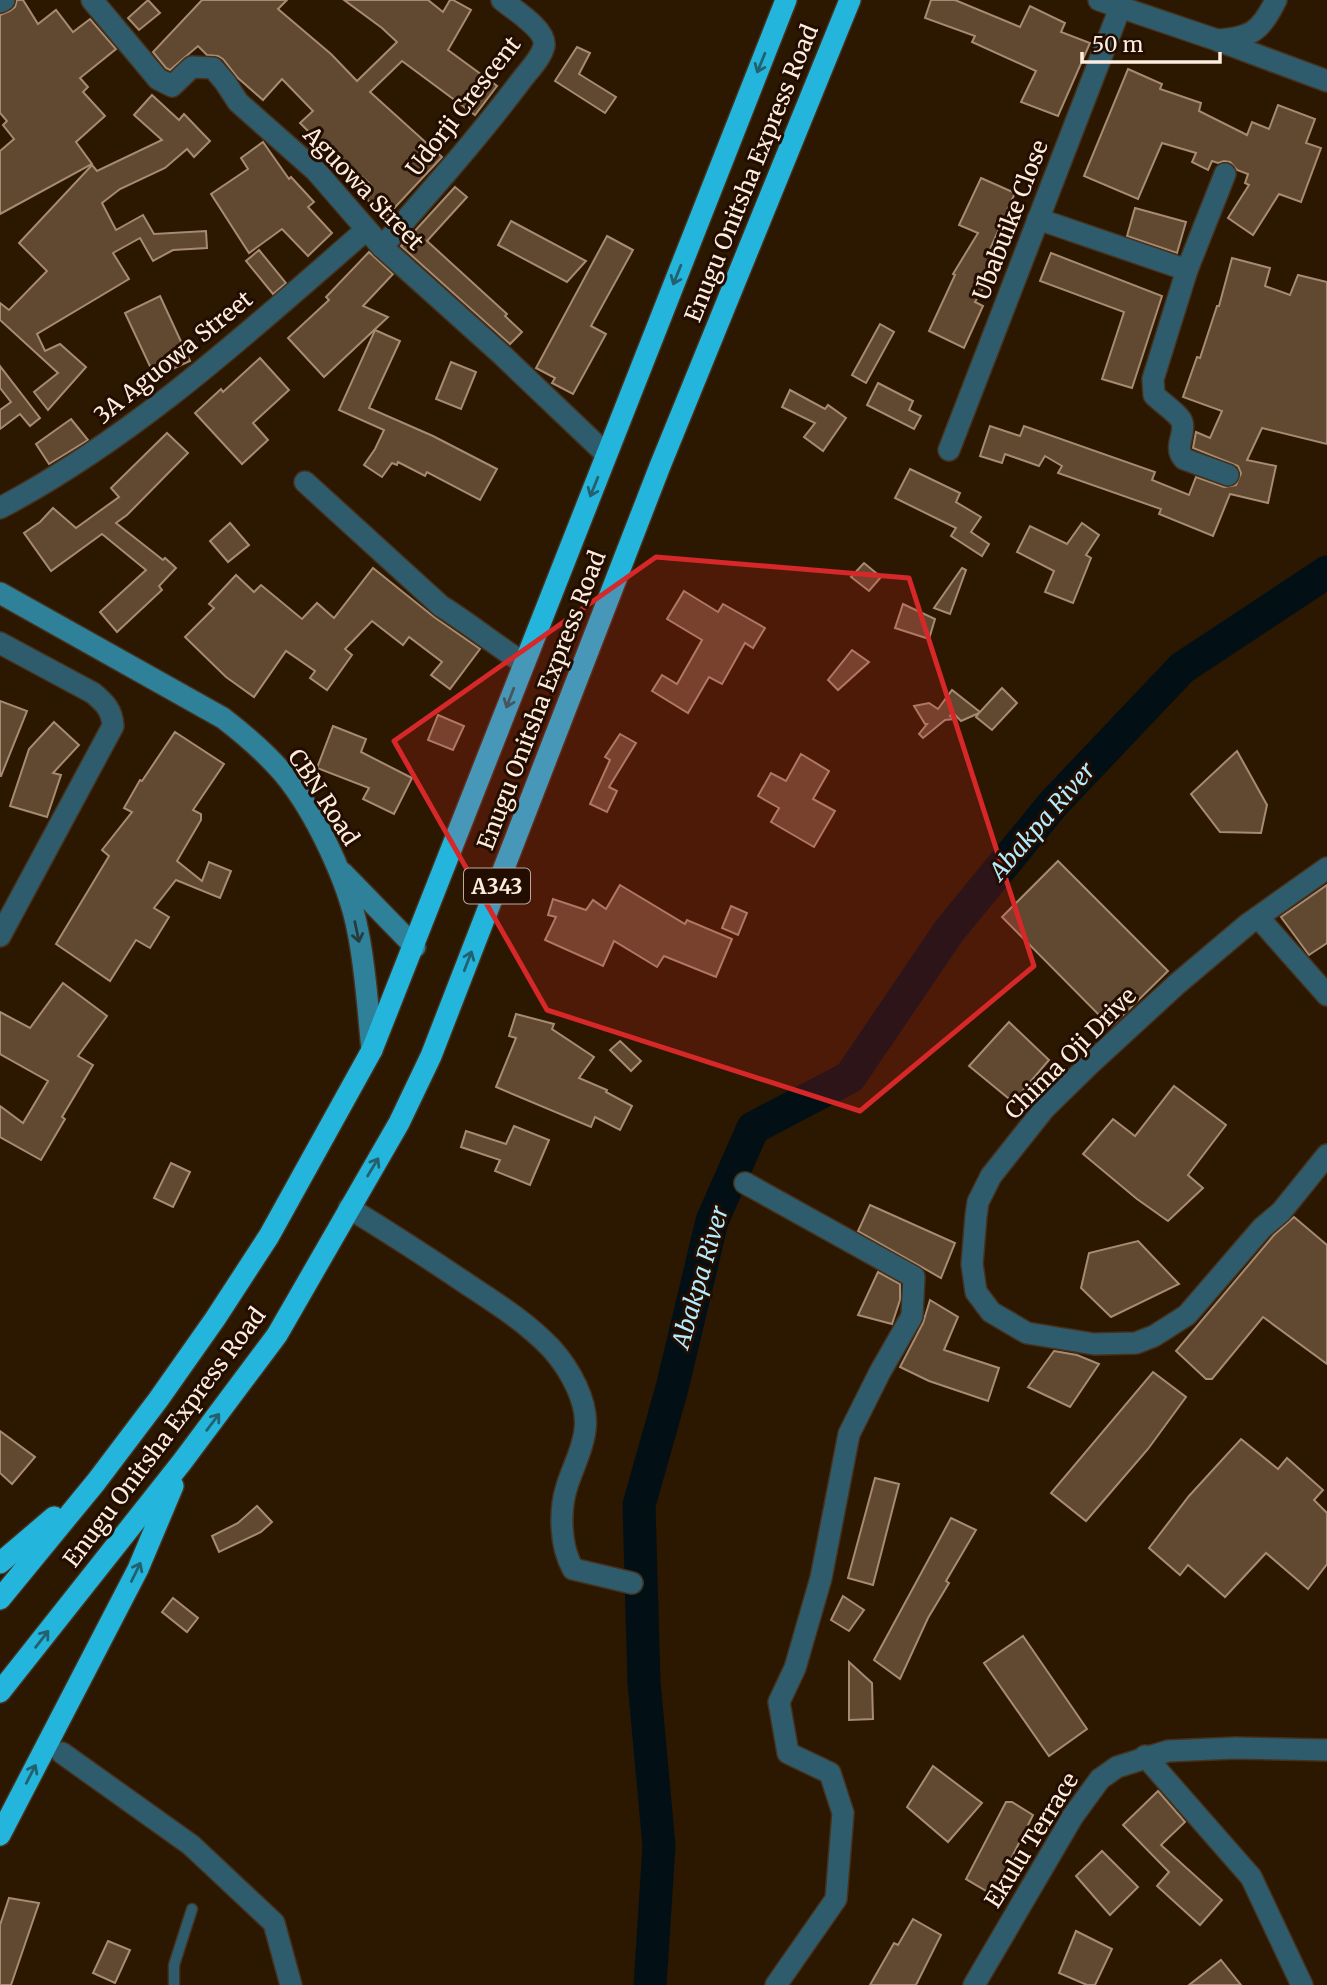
<svg xmlns="http://www.w3.org/2000/svg" width="1327" height="1985" font-family="Merriweather,serif">
<style>
.lines{fill:none;stroke-linecap:round;stroke-linejoin:round}
.river{stroke:#021015;stroke-width:33}
.building{fill:#614830;stroke:#a78b71;stroke-width:2}
.lane-casing{stroke:#45311c;stroke-width:13}
.street-casing{stroke:#45311c;stroke-width:24}
.secondary-casing{stroke:#45311c;stroke-width:24}
.highway-casing{stroke:#45311c;stroke-width:24}
.lane{stroke:#2e5c6c;stroke-width:10}
.street{stroke:#2e5c6c;stroke-width:21}
.secondary{stroke:#2f8099;stroke-width:21}
.highway{stroke:#24b5dd;stroke-width:21}
.oneway{stroke:#23616e}
.oneway2{stroke:#273b3d}
.marked{fill:#d62828;fill-opacity:0.2;stroke:#d62828;stroke-width:5;stroke-linejoin:round}
.labels{text-anchor:middle;dominant-baseline:central;stroke-width:6;stroke-linejoin:round;paint-order:stroke}
.shield{fill:#220d00;stroke:#bbaa9c;stroke-width:2}
.shield-label{font-size:21px;font-weight:bold;fill:#fdeddf}
.street-label{font-size:23px;fill:#fdeddf;stroke:#220d00}
.water-label{font-size:24px;font-style:italic;fill:#b4ecff;stroke:#220d00}
</style>
<rect width="100%" height="100%" fill="#2c1701"/>
<g class="lines">
<polyline class="river" points="650,1985 659,1846 644,1682 639,1505 672,1388 712,1221 753,1128 850,1077 949,931 1053,804 1182,668 1327,572"/>
</g>
<g class="building">
<polygon points="17,0 23,0 38,24 56,10 73,32 90,19 116,49 80,78 88,87 83,92 105,116 76,142 92,164 0,214 0,151 14,139 3,125 7,121 0,113 0,15 10,11 15,7"/>
<polygon points="148,0 160,13 139,30 128,18"/>
<polygon points="202,0 287,0 278,9 331,54 357,81 397,42 382,28 344,0 428,0 443,12 450,0 453,0 471,10 448,50 497,86 475,115 402,61 370,92 442,157 385,218 362,194 371,185 332,149 329,152 300,123 313,111 282,79 263,100 238,78 223,59 218,56 207,55 198,46 170,70 166,68 153,52"/>
<polygon points="931,0 955,0 1020,27 1030,6 1065,23 1061,32 1090,43 1058,116 1021,102 1036,71 972,42 975,36 925,18"/>
<polygon points="577,47 590,53 579,74 616,97 605,113 555,81"/>
<polygon points="1128,69 1162,84 1160,89 1201,103 1199,111 1247,135 1252,122 1269,129 1278,105 1315,119 1306,143 1321,148 1301,202 1279,194 1253,235 1228,218 1249,185 1245,183 1248,174 1237,170 1230,162 1224,161 1218,163 1212,161 1208,170 1192,162 1196,153 1162,143 1138,199 1084,176"/>
<polygon points="152,95 179,120 184,114 210,141 194,157 187,149 165,168 120,189 102,203 116,230 143,215 154,234 206,231 207,248 173,250 153,261 140,238 113,253 129,279 37,334 45,351 60,344 86,367 48,410 34,392 58,373 0,320 0,303 9,310 47,271 19,243 92,165 97,171 162,140 134,115"/>
<polygon points="263,142 289,179 291,177 314,202 308,207 332,233 308,256 282,229 249,253 211,194 248,169 241,158"/>
<polygon points="981,178 1015,193 987,256 998,263 975,302 983,306 964,348 929,331 955,275 953,274 978,233 959,225"/>
<polygon points="455,187 467,197 427,241 507,314 505,316 522,332 510,344 401,246"/>
<polygon points="1135,208 1186,222 1177,253 1127,236"/>
<polygon points="511,221 586,261 567,282 498,245"/>
<polygon points="607,236 633,250 591,326 606,334 573,394 552,383 555,378 536,368"/>
<polygon points="259,250 286,283 273,294 246,261"/>
<polygon points="369,252 393,274 363,306 388,317 324,377 288,338 329,300 326,297"/>
<polygon points="1051,253 1162,296 1132,388 1102,379 1124,312 1040,281"/>
<polygon points="1232,258 1270,268 1265,286 1290,295 1298,275 1327,282 1327,444 1262,428 1247,460 1276,466 1268,503 1230,494 1213,536 1159,514 1161,509 1058,473 1062,466 1045,456 1039,466 1005,454 1002,463 980,456 990,426 1020,436 1024,426 1155,472 1152,480 1189,495 1196,477 1224,487 1236,485 1241,473 1238,466 1193,448 1196,432 1210,438 1222,411 1183,397 1197,357 1200,358 1217,306 1219,306"/>
<polygon points="160,296 190,361 155,377 125,313"/>
<polygon points="880,324 894,332 866,383 852,375"/>
<polygon points="375,330 400,341 369,408 433,436 497,469 480,500 427,472 425,476 398,462 397,465 392,463 382,477 364,465 375,449 384,430 339,410"/>
<polygon points="260,358 289,390 253,423 268,440 242,464 195,413 221,389 223,392"/>
<polygon points="451,362 476,372 461,409 436,399"/>
<polygon points="0,366 40,418 30,426 20,414 0,429 0,410 11,402 0,388"/>
<polygon points="878,383 913,401 909,410 921,416 914,429 867,405"/>
<polygon points="790,390 825,409 828,405 846,418 823,451 804,437 815,423 782,407"/>
<polygon points="71,419 88,440 49,464 36,444"/>
<polygon points="167,433 188,453 127,515 116,523 163,560 165,558 176,568 159,586 162,590 117,632 100,612 146,570 102,534 51,571 24,533 40,522 53,508 76,528 119,497 111,488"/>
<polygon points="910,469 960,493 956,502 981,517 971,532 989,544 982,556 951,536 956,528 895,498"/>
<polygon points="230,523 249,545 228,562 210,541"/>
<polygon points="1082,523 1099,535 1086,555 1091,558 1073,603 1045,592 1054,571 1017,552 1030,526 1067,544"/>
<polygon points="864,563 881,577 869,591 851,577"/>
<polygon points="373,568 434,617 480,649 450,689 431,675 442,662 409,637 403,645 372,621 345,649 352,655 327,690 310,678 315,671 286,651 254,697 226,677 185,637 214,608 209,604 236,575 254,592 261,585 302,619 317,603 334,618"/>
<polygon points="962,568 966,570 950,614 934,608"/>
<polygon points="684,591 718,612 723,604 765,628 753,648 745,643 722,684 709,677 688,713 652,691 662,675 677,684 702,640 667,619"/>
<polygon points="903,604 935,619 929,639 895,628"/>
<polygon points="852,650 869,662 838,690 828,680"/>
<polygon points="1002,688 1017,703 992,730 976,717 979,713 961,721 953,713 950,716 954,719 945,720 923,738 919,734 927,724 925,724 914,706 929,703 938,709 952,690 980,712"/>
<polygon points="0,701 27,711 1,776 0,776"/>
<polygon points="438,715 464,726 453,750 428,740"/>
<polygon points="54,722 79,745 53,773 61,775 47,817 10,806 29,749"/>
<polygon points="333,726 366,739 361,752 412,778 394,814 363,799 369,788 317,768"/>
<polygon points="175,732 224,764 193,810 201,814 201,820 177,861 202,881 209,862 231,871 220,898 176,880 154,908 169,917 150,948 136,940 110,981 56,944 109,856 102,850 132,812 124,808 140,780 142,781"/>
<polygon points="620,734 636,743 609,787 617,791 607,812 590,804 610,760 605,757"/>
<polygon points="1237,751 1267,805 1261,833 1220,832 1191,794"/>
<polygon points="801,754 829,771 813,799 835,811 814,847 771,822 779,808 758,796 771,773 786,781"/>
<polygon points="1058,861 1168,971 1111,1027 1002,917"/>
<polygon points="620,885 685,924 687,920 732,939 716,977 664,956 657,967 614,941 603,966 545,940 556,917 548,915 553,899 586,910 593,900 606,909"/>
<polygon points="1327,885 1327,943 1309,955 1281,917"/>
<polygon points="731,906 747,913 738,935 722,928"/>
<polygon points="63,983 107,1016 78,1056 93,1065 62,1117 65,1119 41,1160 0,1137 0,1106 23,1123 48,1081 0,1054 0,1012 30,1028"/>
<polygon points="516,1014 554,1024 552,1029 594,1057 579,1078 607,1090 606,1092 632,1106 620,1130 595,1117 591,1127 496,1087 516,1038 509,1036"/>
<polygon points="1009,1022 1049,1060 1013,1102 969,1066"/>
<polygon points="620,1041 641,1061 631,1071 610,1050"/>
<polygon points="1174,1086 1226,1125 1188,1175 1203,1188 1168,1221 1137,1199 1083,1154 1113,1119 1135,1136"/>
<polygon points="514,1126 549,1140 530,1185 495,1171 500,1160 461,1147 466,1131 506,1144"/>
<polygon points="171,1163 190,1172 173,1207 154,1198"/>
<polygon points="870,1205 955,1243 941,1278 858,1231"/>
<polygon points="1294,1217 1327,1245 1327,1364 1263,1317 1212,1379 1206,1379 1176,1351 1274,1235"/>
<polygon points="1138,1241 1179,1284 1111,1317 1081,1288 1089,1253"/>
<polygon points="878,1272 900,1284 900,1300 892,1324 858,1315"/>
<polygon points="930,1300 958,1317 944,1350 999,1368 988,1401 929,1381 900,1367 923,1323"/>
<polygon points="1054,1351 1077,1355 1099,1364 1070,1407 1028,1387"/>
<polygon points="1153,1372 1186,1397 1148,1449 1086,1521 1051,1493"/>
<polygon points="0,1431 35,1457 12,1484 0,1473"/>
<polygon points="1241,1439 1278,1469 1287,1458 1323,1490 1314,1500 1327,1513 1327,1564 1308,1589 1266,1553 1225,1597 1188,1565 1180,1575 1149,1548 1189,1496"/>
<polygon points="875,1478 899,1484 873,1585 848,1578"/>
<polygon points="257,1506 272,1522 261,1532 219,1552 212,1536 238,1523"/>
<polygon points="951,1518 976,1530 946,1581 949,1583 928,1618 900,1679 874,1660"/>
<polygon points="843,1596 864,1610 849,1631 831,1620"/>
<polygon points="173,1598 198,1618 187,1632 162,1612"/>
<polygon points="1023,1636 1087,1729 1049,1756 984,1663"/>
<polygon points="849,1662 872,1683 873,1719 849,1720"/>
<polygon points="933,1766 982,1803 948,1842 907,1807"/>
<polygon points="1158,1791 1185,1822 1161,1845 1222,1900 1200,1925 1157,1886 1169,1872 1123,1825"/>
<polygon points="1006,1802 1012,1802 1033,1815 993,1895 966,1879"/>
<polygon points="1102,1851 1138,1887 1110,1915 1076,1876"/>
<polygon points="9,1898 39,1903 11,1985 0,1985 0,1925"/>
<polygon points="913,1919 941,1935 916,1985 870,1985 894,1943 898,1945"/>
<polygon points="1076,1931 1112,1949 1095,1985 1087,1985 1059,1973"/>
<polygon points="108,1941 130,1950 115,1983 93,1973"/>
<polygon points="1221,1960 1241,1985 1189,1985"/>
</g>
<g class="lines">
<g class="lane-casing">
<polyline id="lane" points="174,1985 174,1965 192,1909"/>
</g>
<g class="street-casing">
<g id="street">
<polyline points="92,0 158,79 172,86 192,67 213,68 225,82 238,102 316,171 382,247 500,353 606,454"/>
<path d="M 1099,0 L 1217,40 C 1251,38 1261,31 1276,0"/>
<polyline points="0,2 4,0"/>
<polyline points="1219,41 1327,81"/>
<path d="M 1225,174 L 1187,270 L 1153,379 L 1154,395 C 1160,401 1181,416 1182,422 C 1186,435 1173,447 1184,459 L 1228,475"/>
<polyline points="1038,219 1187,270"/>
<path d="M 382,247 C 429,193 477,139 520,82 C 527,72 541,59 544,46 C 547,30 513,9 502,0"/>
<polyline points="949,450 1120,8"/>
<path d="M 305,482 L 441,606 C 470,624 495,645 524,663"/>
<path d="M 0,508 C 135,437 251,330 366,230"/>
<path d="M 0,643 L 93,693 C 105,703 112,710 113,726 L 0,936"/>
<polyline points="1258,917 1327,868"/>
<polyline points="1327,995 1258,917 1248,924 1177,984 1090,1064 1044,1109 991,1176 978,1202 976,1216 972,1264 976,1292 991,1312 1027,1333 1094,1344 1136,1343 1154,1336 1187,1315 1262,1228 1281,1212 1327,1155"/>
<polyline points="745,1183 914,1277 912,1316 880,1372 849,1434 821,1578 795,1668 779,1702 788,1753 830,1773 843,1813 836,1899 776,1985"/>
<path d="M 349,1208 C 390,1233 430,1259 470,1286 C 499,1305 527,1323 551,1348 C 569,1368 589,1402 585,1430 C 583,1449 573,1467 567,1486 C 559,1511 560,1546 573,1569 L 632,1583"/>
<polyline points="62,1753 191,1845 274,1923 291,1985"/>
<polyline points="1145,1756 1251,1877 1302,1985"/>
<polyline points="974,1985 1073,1816 1100,1779 1117,1767 1168,1751 1235,1748 1327,1750"/>
</g>
</g>
<g class="secondary-casing">
<g id="secondary">
<path d="M 0,593 L 223,718 C 245,735 265,752 283,773 C 315,811 349,883 358,932 C 366,971 368,1011 372,1050"/>
<polyline points="343,873 415,947"/>
</g>
</g>
<g class="highway-casing">
<g id="highway">
<polyline points="0,1563 54,1517"/>
<polyline points="0,1599 96,1482 158,1400 215,1319 269,1236 372,1050 786,0"/>
<polyline points="0,1692 182,1462 277,1335 399,1123 431,1056 660,466 850,0"/>
<polyline points="0,1835 138,1569 173,1486"/>
</g>
</g>
<use href="#lane" class="lane"/>
<use href="#street" class="street"/>
<use href="#secondary" class="secondary"/>
<use href="#highway" class="highway"/>
</g>
<defs><path id="oneway-shaft" d="M-6 0H5M1.5-3L5.5 0L1.5 3" fill="none" stroke-width="1.6" stroke-linecap="round" stroke-linejoin="round" transform="scale(1.75)"/></defs>
<g class="oneway">
<use href="#oneway-shaft" transform="translate(761 63) rotate(112)"/>
<use href="#oneway-shaft" transform="translate(677 275) rotate(112)"/>
<use href="#oneway-shaft" transform="translate(594 487) rotate(112)"/>
<use href="#oneway-shaft" transform="translate(510 698) rotate(111)"/>
<use href="#oneway-shaft" transform="translate(468 961) rotate(-69)"/>
<use href="#oneway-shaft" transform="translate(373 1167) rotate(-59)"/>
<use href="#oneway-shaft" transform="translate(213 1422) rotate(-53)"/>
<use href="#oneway-shaft" transform="translate(136 1572) rotate(-64)"/>
<use href="#oneway-shaft" transform="translate(42 1639) rotate(-52)"/>
<use href="#oneway-shaft" transform="translate(31 1774) rotate(-63)"/>
</g>
<use class="oneway2" href="#oneway-shaft" transform="translate(357 932) rotate(78)"/>
<path class="marked" d="M 656,557 L 909,578 L 1034,966 L 860,1111 L 547,1010 L 394,741 Z"/>
<g class="labels">
<rect class="shield" x="464" y="868.5" width="66" height="35" rx="5"/>
<g class="shield-label">
<text x="497" y="886">A343</text>
</g>
<g class="street-label">
<text transform="translate(463 106) rotate(-52)">Udorji Crescent</text>
<text transform="translate(751 173) rotate(-68)">Enugu Onitsha Express Road</text>
<text transform="translate(364 188) rotate(46)">Aguowa Street</text>
<text transform="translate(1010 220) rotate(-69)">Ubabuike Close</text>
<text transform="translate(173 357) rotate(-39)">3A Aguowa Street</text>
<text transform="translate(541 700) rotate(-69)">Enugu Onitsha Express Road</text>
<text transform="translate(324 797) rotate(57)">CBN Road</text>
<text transform="translate(1070 1053) rotate(-45)">Chima Oji Drive</text>
<text transform="translate(164 1437) rotate(-53)">Enugu Onitsha Express Road</text>
<text transform="translate(1031 1840) rotate(-58)">Ekulu Terrace</text>
</g>
<g class="water-label">
<text transform="translate(1042 821) rotate(-49)">Abakpa River</text>
<text transform="translate(700 1277) rotate(-74)">Abakpa River</text>
</g>
</g>
<path d="M1082 52v10h138v-10" fill="none" stroke="#fdeddf" stroke-width="3.5"/>
<text x="1092" y="52" font-size="21" fill="#fdeddf" stroke="#220d00" stroke-width="5" paint-order="stroke">50 m</text>
</svg>
